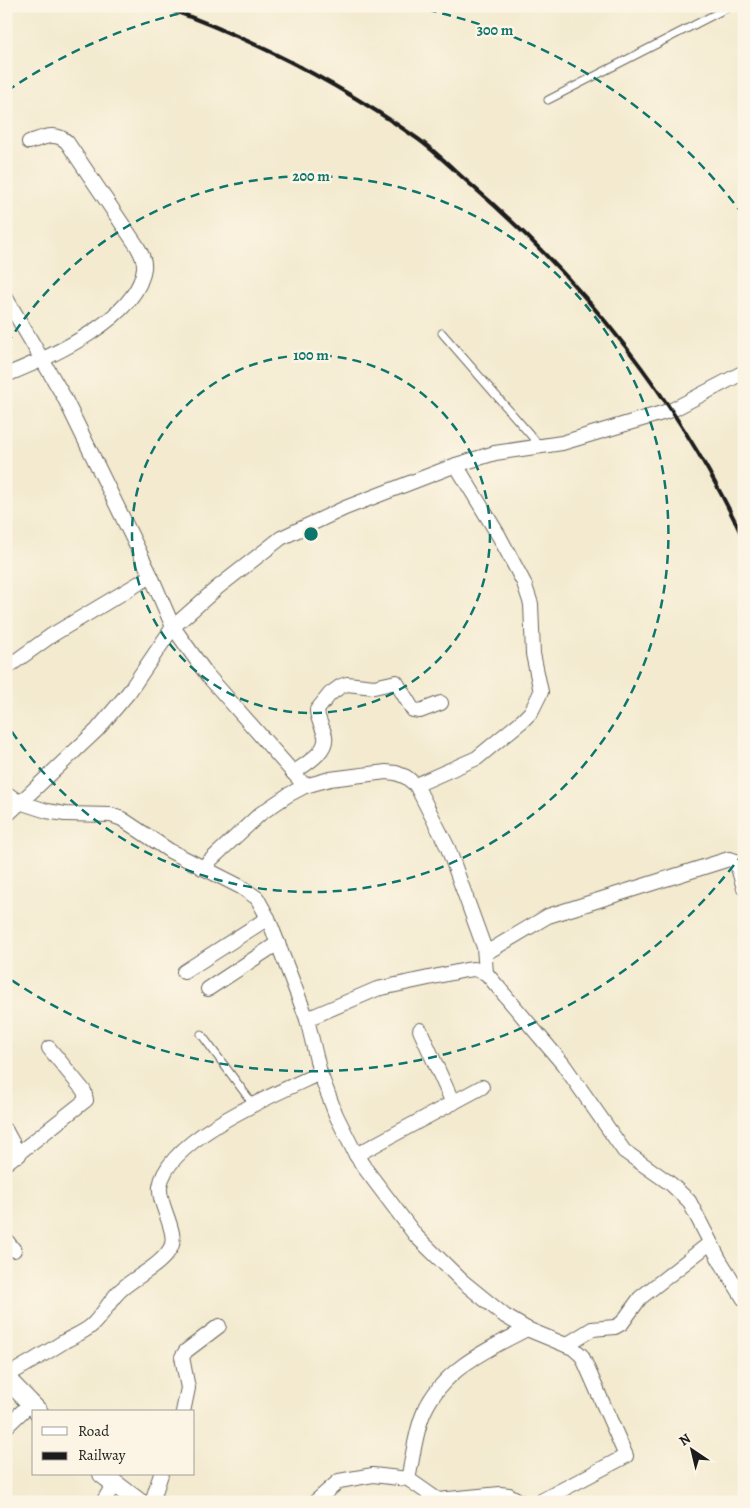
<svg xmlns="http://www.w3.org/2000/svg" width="750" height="1508" font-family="Alegreya,serif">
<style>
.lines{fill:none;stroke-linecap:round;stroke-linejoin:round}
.service-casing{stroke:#67645b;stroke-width:9}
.minor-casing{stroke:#67645b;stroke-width:16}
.tertiary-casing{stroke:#67645b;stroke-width:20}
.service{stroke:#fff;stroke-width:7}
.minor{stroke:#fff;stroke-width:14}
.tertiary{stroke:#fff;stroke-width:18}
.rail{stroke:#1c1c1c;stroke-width:4}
.ring{fill:none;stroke:#0f766e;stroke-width:2.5;stroke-dasharray:9 6}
.centre{fill:#0f766e;stroke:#fcf5e5;stroke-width:2.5}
.ring-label{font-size:15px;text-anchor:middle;font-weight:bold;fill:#0f766e;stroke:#fcf5e5;stroke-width:5;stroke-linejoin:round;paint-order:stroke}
</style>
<rect width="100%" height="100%" fill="#fcf5e5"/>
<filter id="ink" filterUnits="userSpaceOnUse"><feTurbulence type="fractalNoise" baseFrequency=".02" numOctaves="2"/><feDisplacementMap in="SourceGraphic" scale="10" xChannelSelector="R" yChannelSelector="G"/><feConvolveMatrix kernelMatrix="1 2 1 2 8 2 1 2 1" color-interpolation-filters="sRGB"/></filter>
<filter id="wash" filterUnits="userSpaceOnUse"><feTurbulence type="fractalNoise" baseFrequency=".0096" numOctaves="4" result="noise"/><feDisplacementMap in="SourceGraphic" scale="20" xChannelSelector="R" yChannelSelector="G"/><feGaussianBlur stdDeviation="1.12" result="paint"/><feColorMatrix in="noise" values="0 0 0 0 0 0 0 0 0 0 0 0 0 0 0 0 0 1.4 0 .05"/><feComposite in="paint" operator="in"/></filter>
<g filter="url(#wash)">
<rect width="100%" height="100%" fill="#f3eacf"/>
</g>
<g filter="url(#ink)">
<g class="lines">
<g class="service-casing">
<g id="service">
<polyline points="548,100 731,6"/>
<polyline points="442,333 540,446"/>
<polyline points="201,1034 253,1104"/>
</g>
</g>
<g class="minor-casing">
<g id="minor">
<polyline points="6,298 64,397 151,576 173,627 208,676 305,786"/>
<path d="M 6,375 C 48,358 138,319 144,268 C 145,260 141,253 137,246 L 67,142 C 55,131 43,138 29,142"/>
<polyline points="6,668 52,635 151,576"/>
<path d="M 293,773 C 304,765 328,752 325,736 C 323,727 317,719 317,710 L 330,694 L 341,686 L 347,684 L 374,687 L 396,682 L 413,710 L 420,711 L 441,703"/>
<polyline points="416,785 477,758 522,721 531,712 541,692 533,654 531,604 524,583 499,536 456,465"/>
<polyline points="6,793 19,802 47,811 65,814 111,815 122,819 170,851 241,887 257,898 268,918 307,1019 320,1073 336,1115 356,1155 364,1167 416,1236 462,1281 505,1316 527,1329 573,1348 582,1356 626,1456 539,1502"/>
<polyline points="6,816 97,730 129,692 173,627 217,588 281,538 345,508 456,465 495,453 562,443 672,410 744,372"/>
<polyline points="202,868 260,814 288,795 305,786 330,779 386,772 396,773 406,777 416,785 448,848 484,947 486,973"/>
<polyline points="486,953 548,916 729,859 736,861 744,888"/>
<polyline points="184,972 268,918"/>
<polyline points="208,989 278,943"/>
<polyline points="307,1019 377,989 466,970 474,969 486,973 563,1064 624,1151 671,1184 689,1201 719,1259 744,1299"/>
<polyline points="420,1030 453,1103"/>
<polyline points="6,1131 19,1155"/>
<polyline points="356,1155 482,1087"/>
<polyline points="6,1163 86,1100 84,1091 49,1048"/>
<polyline points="6,1240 14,1250"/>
<polyline points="566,1345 592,1329 615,1327 622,1323 640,1298 710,1243"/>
<path d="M 6,1376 C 26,1365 46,1353 65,1341 C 74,1336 84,1332 91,1326 C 104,1315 110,1298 123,1288 C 137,1276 160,1266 170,1249 C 180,1234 158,1205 160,1187 C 166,1138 280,1092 320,1073"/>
<polyline points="183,1412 188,1388 182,1357 186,1351 219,1326"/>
<polyline points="6,1427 31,1403"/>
<path d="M 408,1479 C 413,1458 415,1432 424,1412 C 443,1369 488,1349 527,1329"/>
<polyline points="103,1502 114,1484"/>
<polyline points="152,1502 161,1474"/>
<polyline points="315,1502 339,1481 373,1475 408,1479 438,1500 500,1494 509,1495 521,1502"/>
</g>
</g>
<g class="tertiary-casing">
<g id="tertiary">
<polyline points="6,1378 39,1412"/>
<polyline points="102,1474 139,1502"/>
</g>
</g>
<use href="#service" class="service"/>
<use href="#minor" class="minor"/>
<use href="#tertiary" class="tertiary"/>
<path class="rail" d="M 161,6 C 251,38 340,84 418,139 C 436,152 453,169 470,184 C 584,281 681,404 744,540"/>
</g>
</g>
<g class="ring">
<circle cx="311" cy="534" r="179"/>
<path d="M7 344A358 358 0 1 1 7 724"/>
<path d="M743 853A537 537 0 0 1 7 977M7 91A537 537 0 0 1 209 7M413 7A537 537 0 0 1 743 215"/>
</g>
<circle cx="311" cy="534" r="8" class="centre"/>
<g class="ring-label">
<text x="495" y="35">300 m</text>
<text x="311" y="181">200 m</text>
<text x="311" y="360">100 m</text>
</g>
<rect width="750" height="1508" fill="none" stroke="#fcf5e5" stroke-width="25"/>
<rect x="32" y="1410" width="162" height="65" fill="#fcf5e5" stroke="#a29e95"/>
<rect x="42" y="1427" width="25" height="8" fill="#ffffff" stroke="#a29e95"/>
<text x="78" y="1436" font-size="15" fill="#1c1c1c">Road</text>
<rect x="42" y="1452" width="25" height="8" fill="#1c1c1c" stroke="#a29e95"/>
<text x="78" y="1460" font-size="15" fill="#1c1c1c">Railway</text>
<g transform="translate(692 1450) rotate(325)" stroke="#fcf5e5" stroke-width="4" paint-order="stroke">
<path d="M0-4L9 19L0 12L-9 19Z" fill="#1c1c1c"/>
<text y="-8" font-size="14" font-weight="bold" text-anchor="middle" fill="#1c1c1c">N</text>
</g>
</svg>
